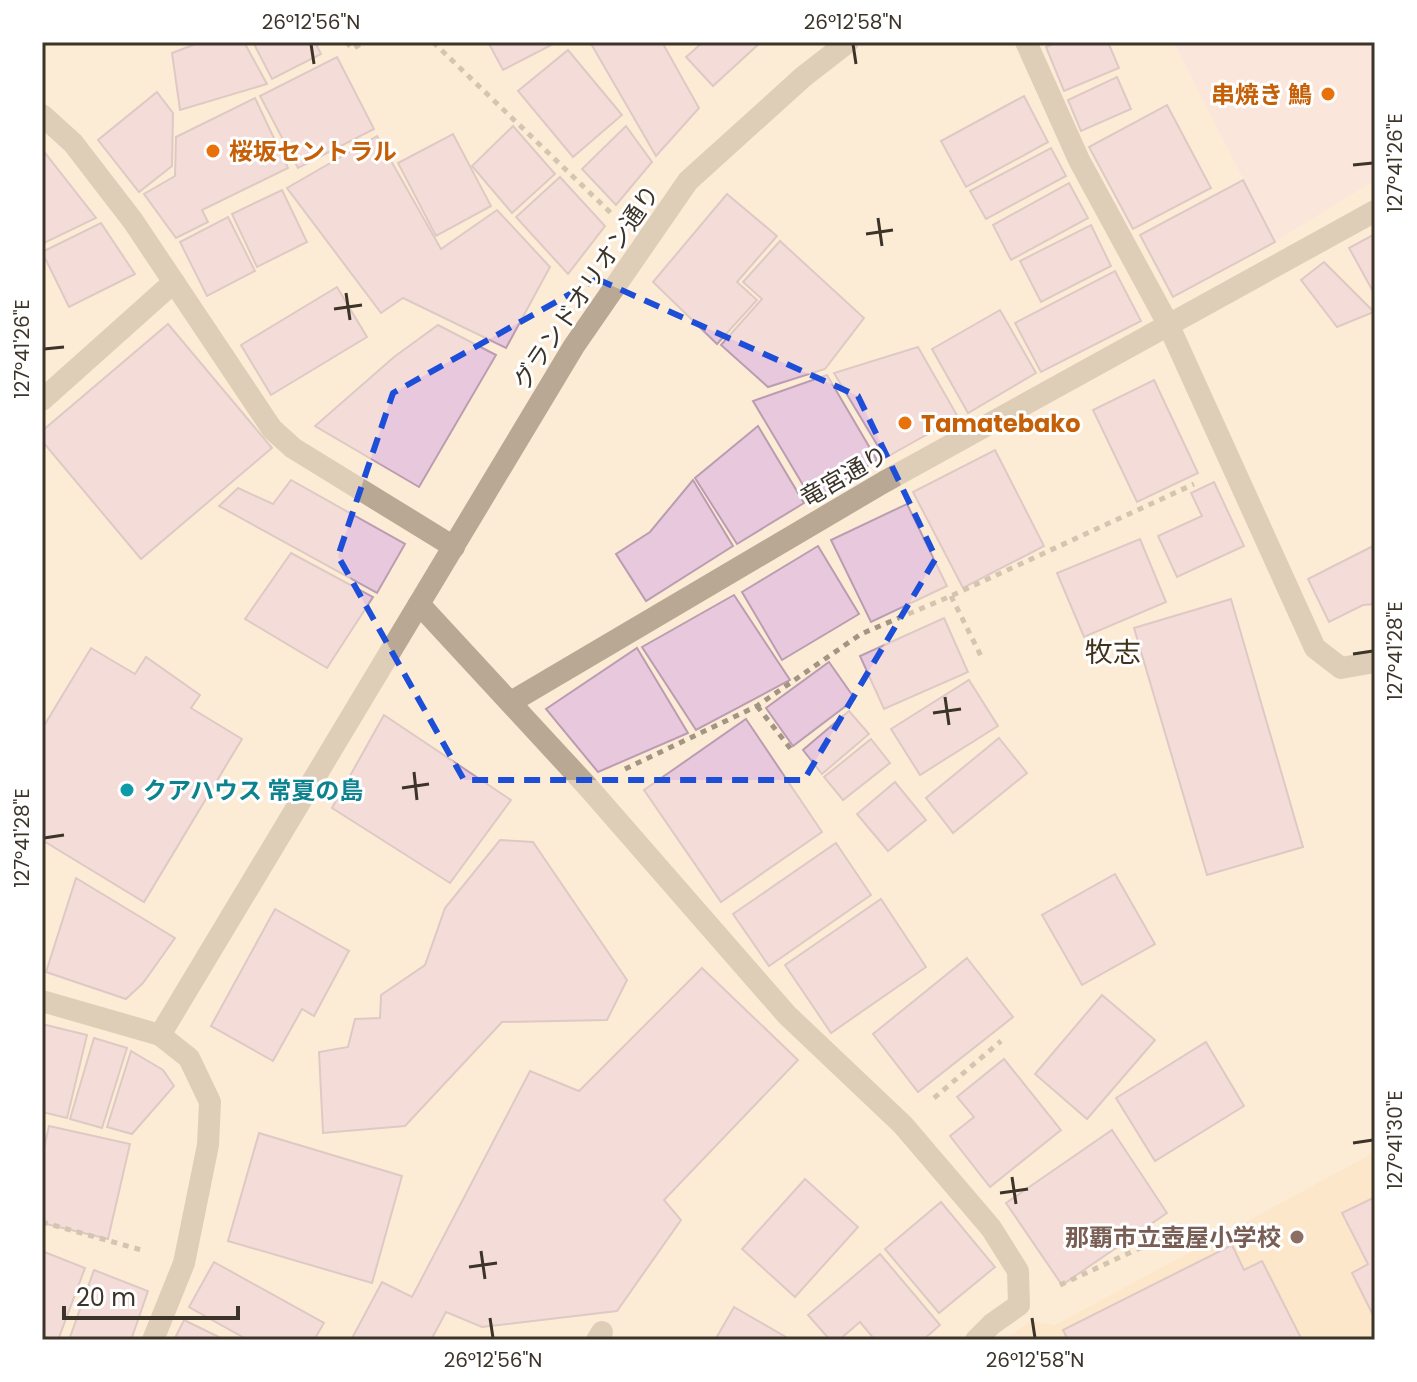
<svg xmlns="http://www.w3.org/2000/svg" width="1417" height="1382" font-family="Poppins,'Noto Sans JP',sans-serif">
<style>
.commercial{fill:#f7dde3}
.built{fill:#fadfbd}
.building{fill:#e8c8dc;stroke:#bb9db1;stroke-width:2}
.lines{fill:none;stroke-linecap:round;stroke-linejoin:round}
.path{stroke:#a29584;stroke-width:5;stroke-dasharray:6 6;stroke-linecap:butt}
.minor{stroke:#b9a894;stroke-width:22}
.tertiary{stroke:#b9a894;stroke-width:22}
.marked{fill:none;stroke:#1d4ed8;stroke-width:6;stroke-dasharray:16 10;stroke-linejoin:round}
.ticks{fill:none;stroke:#3c3429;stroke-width:3}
.food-dot{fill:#e8710a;stroke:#fff;stroke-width:3}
.culture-dot{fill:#0f9aa8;stroke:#fff;stroke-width:3}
.education-dot{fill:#8d6e63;stroke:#fff;stroke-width:3}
.labels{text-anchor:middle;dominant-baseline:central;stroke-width:6;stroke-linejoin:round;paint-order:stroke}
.food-label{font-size:24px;font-weight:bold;fill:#c56008;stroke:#fff;text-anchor:start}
.street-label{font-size:24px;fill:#3c3429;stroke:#fff}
.culture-label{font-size:24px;font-weight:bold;fill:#0d838f;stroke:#fff;text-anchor:start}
.education-label{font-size:24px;font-weight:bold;fill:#785e54;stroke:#fff;text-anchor:end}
.quarter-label{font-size:28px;fill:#43321a;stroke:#fff}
.neatline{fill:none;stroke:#3c3429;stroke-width:3}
.ticks-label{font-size:20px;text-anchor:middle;fill:#3c3429}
</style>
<rect width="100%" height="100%" fill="#fdecd5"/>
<polygon class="commercial" points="1174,42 1375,42 1375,180 1275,242"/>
<polygon class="built" points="1375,1152 1375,1340 1004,1340 1031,1321 1055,1325"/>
<g class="building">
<polygon points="201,42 244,42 267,84 180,110 172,53"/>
<polygon points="253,42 315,42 321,54 272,79"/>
<polygon points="488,42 557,42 503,70"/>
<polygon points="590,42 662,42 699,108 656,156"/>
<polygon points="703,42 761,42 713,86 686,57"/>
<polygon points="1057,42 1108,42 1119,68 1064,91 1046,47"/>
<polygon points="568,50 622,115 573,157 518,91"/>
<polygon points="337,57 374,129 298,168 260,96"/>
<polygon points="1117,77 1131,109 1081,131 1068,100"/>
<polygon points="157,92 173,113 172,166 139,192 98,140"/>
<polygon points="1024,96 1048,142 966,187 941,141"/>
<polygon points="255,98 288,168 202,210 208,222 176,238 144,194 175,176 176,137"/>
<polygon points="1167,105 1211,188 1133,229 1089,147"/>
<polygon points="513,126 555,174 512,213 472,166"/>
<polygon points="626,126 652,162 616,205 582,169"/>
<polygon points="453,134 491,206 436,236 398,163"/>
<polygon points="377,136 441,249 497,210 550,267 506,348 403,298 381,313 287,188"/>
<polygon points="1051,148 1066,176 986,219 970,191"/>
<polygon points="42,149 96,218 42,244"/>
<polygon points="560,177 605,226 568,274 516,217"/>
<polygon points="1243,180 1275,242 1173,297 1140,235"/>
<polygon points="1069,183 1088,218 1011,260 993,225"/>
<polygon points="282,190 307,242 257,267 232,214"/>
<polygon points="727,194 777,236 737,282 757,300 717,344 653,282"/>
<polygon points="228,217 255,271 207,296 180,242"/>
<polygon points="101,223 135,274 69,307 42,252"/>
<polygon points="1091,225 1111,266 1041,302 1020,261"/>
<polygon points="1375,234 1375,295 1349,248"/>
<polygon points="780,241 864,318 825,369 768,387 721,345 762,299 743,282"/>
<polygon points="1324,262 1374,312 1337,327 1301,280"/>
<polygon points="1115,271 1141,321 1041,372 1015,323"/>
<polygon points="337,287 367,337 271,395 241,345"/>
<polygon points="1000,310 1036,373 968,413 932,349"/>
<polygon points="168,324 272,448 141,559 42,441 42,431"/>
<polygon points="438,325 496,355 419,487 315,426 394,357"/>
<polygon points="918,347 958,417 885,458 834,373"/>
<polygon points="827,375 877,460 812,500 753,401"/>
<polygon points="1154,380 1198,473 1137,502 1093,410"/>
<polygon points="758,426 804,503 737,544 695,478"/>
<polygon points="995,450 1044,546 963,588 913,492"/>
<polygon points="291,480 405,544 377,593 219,506 238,488 273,504"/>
<polygon points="693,480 733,546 646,601 616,554 650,532"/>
<polygon points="1214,482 1244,546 1177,577 1158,536 1202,516 1191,493"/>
<polygon points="907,504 947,586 871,622 831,540"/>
<polygon points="1140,539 1166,602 1084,637 1057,573"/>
<polygon points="1375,545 1375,604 1363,605 1329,622 1308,579"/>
<polygon points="818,546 859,614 782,660 742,592"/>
<polygon points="291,553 373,597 327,668 245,619"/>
<polygon points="734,595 790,680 696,730 642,647"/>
<polygon points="1231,599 1303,847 1207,875 1134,628"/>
<polygon points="944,618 968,672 884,709 860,656"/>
<polygon points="91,648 135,674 146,657 200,695 191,708 242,739 144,902 42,840 42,729"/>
<polygon points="637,648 688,733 598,772 546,709"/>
<polygon points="829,662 855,699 793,746 766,708"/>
<polygon points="969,680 998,726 920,775 891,729"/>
<polygon points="849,711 869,734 822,774 803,750"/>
<polygon points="384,715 511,800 450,883 332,808"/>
<polygon points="746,719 822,832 721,902 644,790"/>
<polygon points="999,738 1027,773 953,833 926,798"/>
<polygon points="871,739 890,763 843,800 824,777"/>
<polygon points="895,782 926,820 888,851 857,814"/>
<polygon points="500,840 533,842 627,980 607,1020 502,1022 405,1126 323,1133 319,1052 348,1047 355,1019 380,1018 381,995 425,965 445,908"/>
<polygon points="836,843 871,895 769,966 733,914"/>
<polygon points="1115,874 1155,944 1082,985 1042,915"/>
<polygon points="76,878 175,938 143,983 126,999 46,972"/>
<polygon points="881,899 926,967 831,1033 785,965"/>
<polygon points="275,909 349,951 314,1016 302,1009 273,1061 211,1026"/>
<polygon points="967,958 1013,1017 918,1092 873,1034"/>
<polygon points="702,968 798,1060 664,1200 681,1220 617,1311 482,1327 446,1312 431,1340 351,1340 382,1282 412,1297 530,1071 579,1091"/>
<polygon points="1102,995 1155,1040 1087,1119 1035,1074"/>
<polygon points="42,1024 87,1035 67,1118 42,1112"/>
<polygon points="94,1038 127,1048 102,1128 70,1119"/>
<polygon points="1206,1042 1244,1106 1155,1161 1116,1098"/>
<polygon points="131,1051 163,1070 174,1086 132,1134 107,1127"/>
<polygon points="1004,1059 1061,1130 990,1187 950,1136 974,1117 957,1097"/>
<polygon points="49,1126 130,1144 108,1239 42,1223 42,1157"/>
<polygon points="1112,1130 1167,1213 1062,1285 1006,1203"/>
<polygon points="259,1133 402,1176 372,1283 228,1241"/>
<polygon points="805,1179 858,1227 795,1297 742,1249"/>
<polygon points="1375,1197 1375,1319 1352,1273 1368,1264 1342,1213"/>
<polygon points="941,1202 995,1267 939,1313 885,1249"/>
<polygon points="1232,1245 1244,1270 1262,1261 1302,1340 1068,1340 1063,1330"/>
<polygon points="42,1251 85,1268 58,1340 42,1336"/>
<polygon points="880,1254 940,1325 923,1340 875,1340 860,1322 839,1340 830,1340 808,1315"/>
<polygon points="214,1262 324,1323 314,1340 248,1340 189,1307"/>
<polygon points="94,1270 148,1291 131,1340 69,1340"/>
<polygon points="734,1307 791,1340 715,1340"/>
<polygon points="184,1320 225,1340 174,1340"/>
</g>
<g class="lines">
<g class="path">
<polyline points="346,42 353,49 363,42"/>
<polyline points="433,42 614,216"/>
<polyline points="951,596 983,660"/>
<polyline points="757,706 794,753"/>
<polyline points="625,769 757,706 861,634 951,596 1194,484"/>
<polyline points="934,1098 1001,1041"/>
<polyline points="42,1222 145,1251"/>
<polyline points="1060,1285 1179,1230"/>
</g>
<g class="minor">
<polyline points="1026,42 1079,160 1168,324 1315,648 1341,668 1375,662"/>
<polyline points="42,115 73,143 133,221 272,429 293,448 454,547"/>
<polyline points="42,400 174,282"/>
<polyline points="419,604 588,787 787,1015 903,1125 991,1228 1018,1271 1019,1305 992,1324 976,1340"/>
<polyline points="511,702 884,482 1375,211"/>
<polyline points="42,1001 160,1035 189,1058 210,1102 208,1145 184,1263 153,1340"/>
<polyline points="597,1340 602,1332"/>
</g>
<polyline class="tertiary" points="160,1035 574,346 688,181 803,77 848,42"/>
</g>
<path d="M0 0H1417V1382H0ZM 597,279 L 858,396 L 936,558 L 804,780 L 464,780 L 338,556 L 393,393 Z" fill="#fdecd5" fill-opacity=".55" fill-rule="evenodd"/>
<path class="marked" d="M 597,279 L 858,396 L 936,558 L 804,780 L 464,780 L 338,556 L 393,393 Z"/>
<path class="ticks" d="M 311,44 L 314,64M 853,44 L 856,64M 1353,165 L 1373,163M 878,218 L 882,246M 866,234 L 893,230M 346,293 L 350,320M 334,309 L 362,305M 44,349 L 64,347M 1353,654 L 1373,651M 945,697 L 949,725M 933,713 L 961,709M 414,772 L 417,800M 402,788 L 429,784M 44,838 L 64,835M 1353,1143 L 1373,1140M 1012,1177 L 1016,1204M 1000,1193 L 1028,1189M 481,1251 L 485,1279M 469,1267 L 497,1263M 490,1318 L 493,1338M 1032,1318 L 1035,1338"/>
<g class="food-dot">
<circle cx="1328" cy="94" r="8"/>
<circle cx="213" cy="151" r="8"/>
<circle cx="905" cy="423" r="8"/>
</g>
<circle class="culture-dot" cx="127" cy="790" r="8"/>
<circle class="education-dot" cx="1297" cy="1237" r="8"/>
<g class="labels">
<g class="food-label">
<text x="1312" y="94" text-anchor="end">串焼き 鷠</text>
<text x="229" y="151">桜坂セントラル</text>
<text x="921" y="423">Tamatebako</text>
</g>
<g class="street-label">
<text transform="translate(586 287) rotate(-56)">グランドオリオン通り</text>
<text transform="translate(844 476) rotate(-30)">竜宮通り</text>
</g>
<g class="culture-label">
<text x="143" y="790">クアハウス 常夏の島</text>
</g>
<g class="education-label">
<text x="1281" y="1237">那覇市立壺屋小学校</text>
</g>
<g class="quarter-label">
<text x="1113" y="652">牧志</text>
</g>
</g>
<rect width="1417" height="1382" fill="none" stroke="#ffffff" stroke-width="88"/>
<path d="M64 1306v12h174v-12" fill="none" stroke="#3c3429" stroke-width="4"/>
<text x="76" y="1306" font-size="24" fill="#3c3429" stroke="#ffffff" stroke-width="6" paint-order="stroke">20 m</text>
<rect x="44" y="44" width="1329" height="1294" class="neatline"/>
<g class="ticks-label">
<text x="311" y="29">26°12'56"N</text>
<text x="853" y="29">26°12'58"N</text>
<text transform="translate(1395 163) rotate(-90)" y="7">127°41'26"E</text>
<text transform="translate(22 349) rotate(-90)" y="7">127°41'26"E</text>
<text transform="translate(1395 651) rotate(-90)" y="7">127°41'28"E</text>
<text transform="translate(22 838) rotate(-90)" y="7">127°41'28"E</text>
<text transform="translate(1395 1140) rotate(-90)" y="7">127°41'30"E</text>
<text x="493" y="1367">26°12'56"N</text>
<text x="1035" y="1367">26°12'58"N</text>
</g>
</svg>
